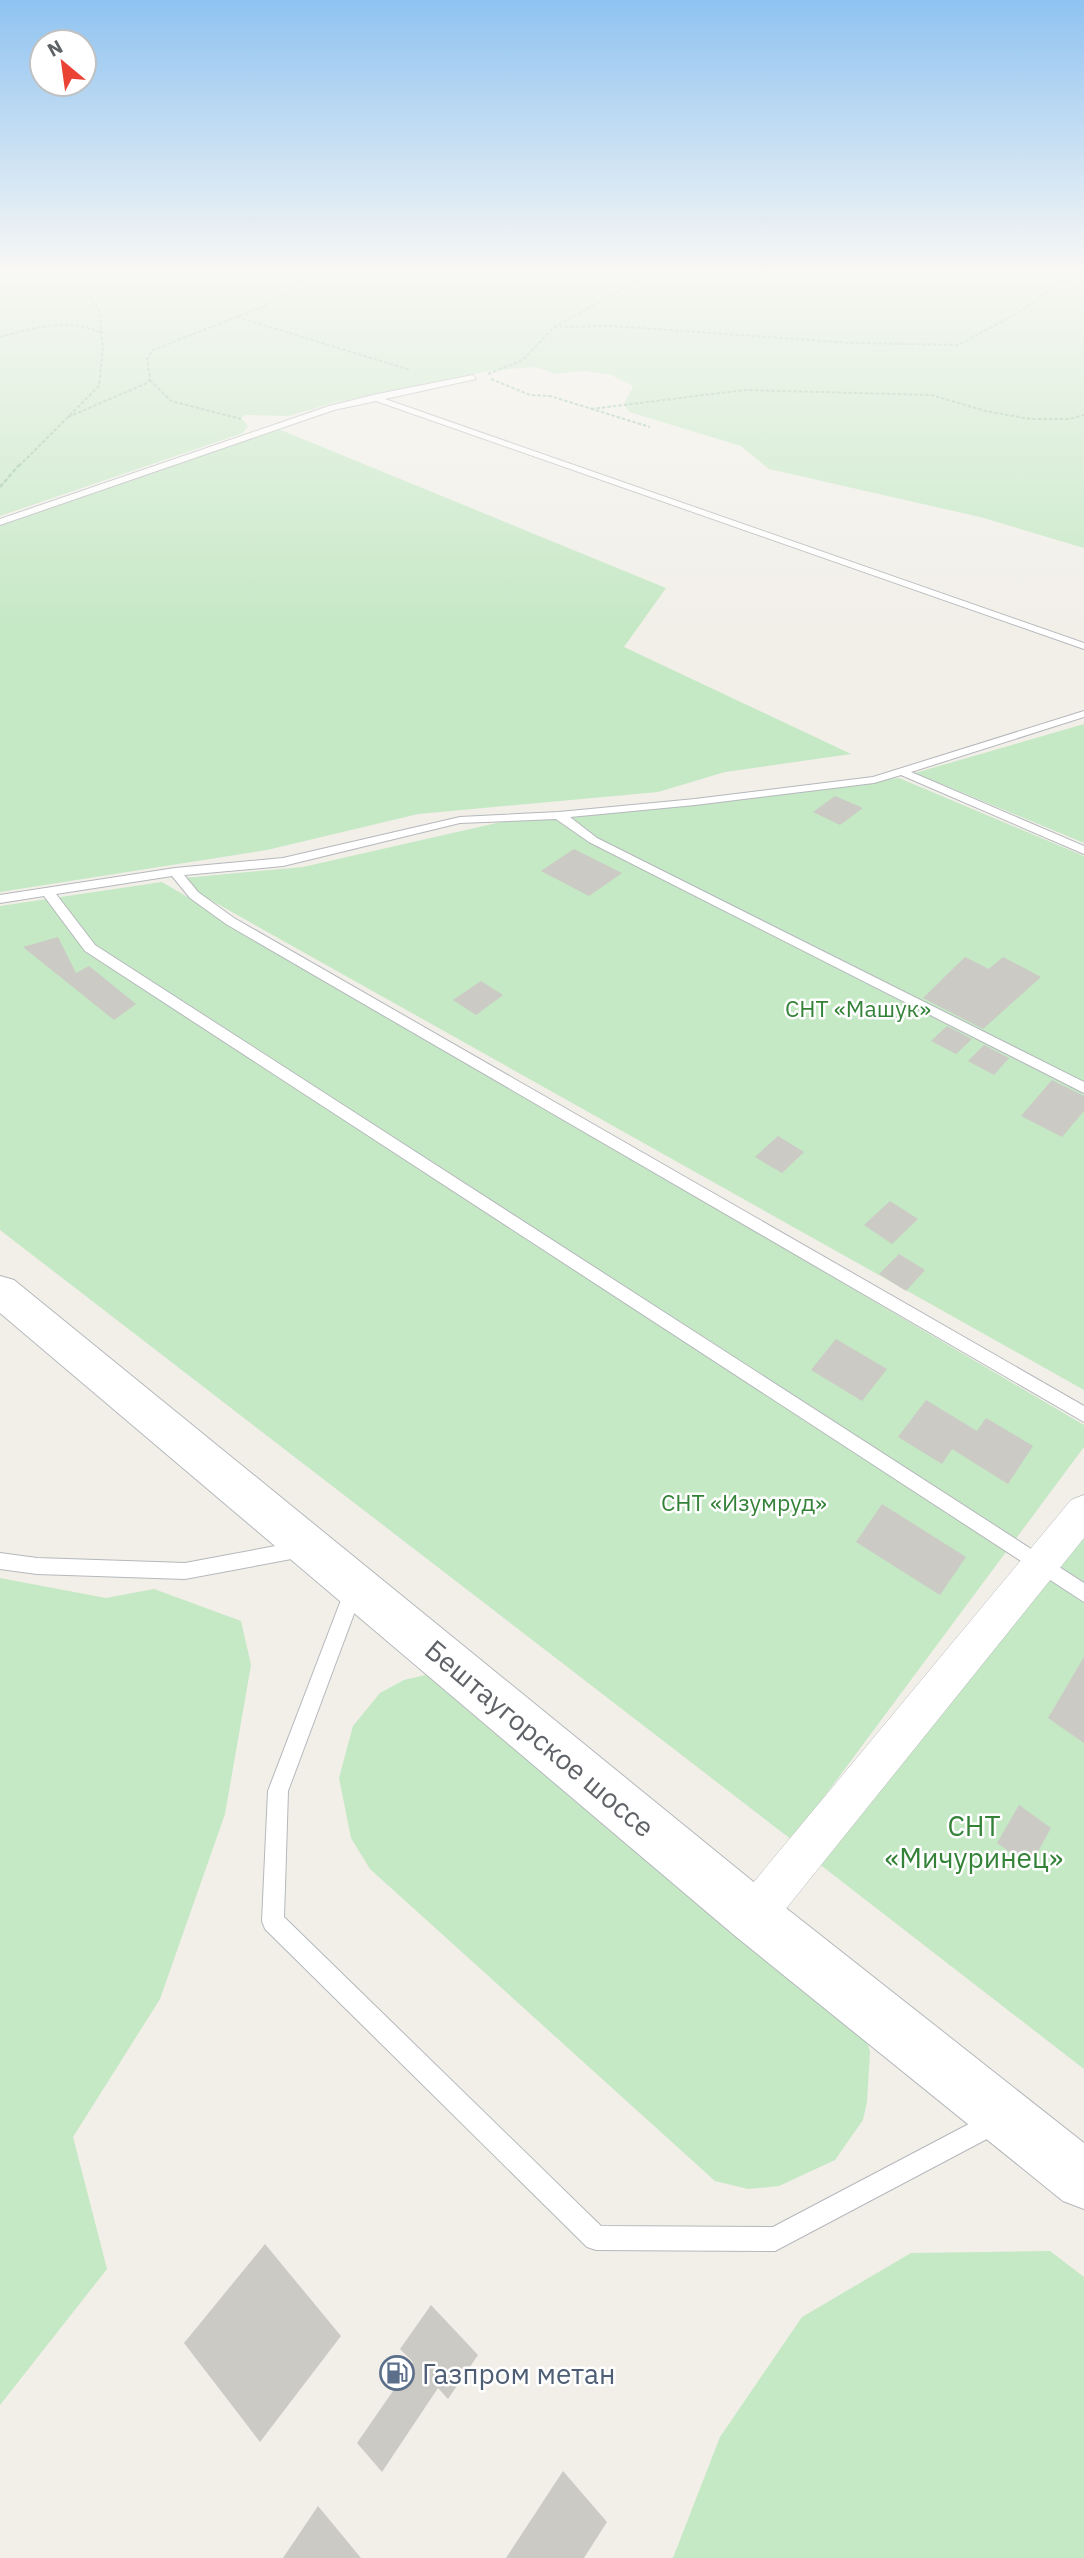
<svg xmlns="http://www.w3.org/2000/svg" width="1084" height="2558" font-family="'IBM Plex Sans',sans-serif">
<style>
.green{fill:#c5e8c5}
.building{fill:#cccac5}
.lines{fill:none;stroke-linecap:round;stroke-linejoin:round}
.service-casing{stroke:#b5b8bc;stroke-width:2}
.minor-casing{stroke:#b5b8bc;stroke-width:1}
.tertiary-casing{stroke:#b5b8bc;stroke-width:2}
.path-far1{stroke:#9cc7a9;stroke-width:2;stroke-dasharray:3.5 2;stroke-linecap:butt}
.path{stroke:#9cc7a9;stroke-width:2.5;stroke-dasharray:4.5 2;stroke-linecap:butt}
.service{fill:#fff;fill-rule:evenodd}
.minor{fill:#fff;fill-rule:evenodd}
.tertiary{fill:#fff;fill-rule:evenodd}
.labels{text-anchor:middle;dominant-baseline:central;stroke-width:5;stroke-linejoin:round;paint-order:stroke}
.park-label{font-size:23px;fill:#348238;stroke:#fff}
.near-street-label{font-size:28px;fill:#5f6368;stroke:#fff}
.near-park-label{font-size:28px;fill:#348238;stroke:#fff}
.near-service-label{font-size:28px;fill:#4e5e75;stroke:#fff;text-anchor:start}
</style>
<rect width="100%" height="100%" fill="#f1efe8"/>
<g class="green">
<polygon points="0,271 1084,271 1084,548 980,517 769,469 741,446 629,412 624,404 633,386 611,375 584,371 556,374 536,367 488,371 333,403 289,416 246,415 241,418 248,426 243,433 0,516"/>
<polygon points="276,428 666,588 624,647 851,754 725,772 658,792 418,814 267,850 0,892 0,523"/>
<polygon points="1084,724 1084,843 915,773"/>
<polygon points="899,778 1084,856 1084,1390 173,879 303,867 501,822"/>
<polygon points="162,882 1084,1425 1084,1447 792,1840 0,1230 0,906"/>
<polygon points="1084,1514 1084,2069 818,1863"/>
<polygon points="0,1578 106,1598 154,1589 241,1621 251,1665 225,1814 160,1999 73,2137 107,2269 0,2405"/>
<polygon points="430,1674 853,2003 870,2051 867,2102 863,2120 835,2160 779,2186 748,2189 715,2181 370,1869 351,1838 339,1778 353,1726 380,1693 404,1680"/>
<polygon points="1050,2251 1084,2277 1084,2558 673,2558 720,2437 802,2317 911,2253"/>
</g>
<g class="building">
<polygon points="835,796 863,808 840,825 813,812"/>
<polygon points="574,849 622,873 589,896 541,871"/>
<polygon points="58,937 76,973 89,966 136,1004 114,1020 23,947"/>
<polygon points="965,957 989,969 1003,957 1041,977 983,1029 923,998"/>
<polygon points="481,981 503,995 476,1015 453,1000"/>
<polygon points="947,1026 972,1039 956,1054 931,1041"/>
<polygon points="984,1045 1009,1058 994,1075 968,1061"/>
<polygon points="1052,1080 1084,1096 1084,1111 1062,1137 1021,1116"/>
<polygon points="778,1136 804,1152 782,1173 755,1157"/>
<polygon points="890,1201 918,1219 892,1244 864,1225"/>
<polygon points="899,1254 925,1270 906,1291 879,1274"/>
<polygon points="836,1339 887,1369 862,1401 811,1370"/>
<polygon points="926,1400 977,1431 986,1418 1033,1446 1008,1484 952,1449 942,1464 898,1437"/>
<polygon points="882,1504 966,1557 940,1595 856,1542"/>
<polygon points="1084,1657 1084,1743 1048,1718"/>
<polygon points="1019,1805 1051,1828 1030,1866 997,1843"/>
<polygon points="265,2244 341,2336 260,2442 184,2343"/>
<polygon points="431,2305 478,2355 448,2399 438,2388 382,2472 357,2443 413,2362 400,2349"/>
<polygon points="563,2471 607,2522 584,2558 506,2558"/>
<polygon points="318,2506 361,2558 283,2558"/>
</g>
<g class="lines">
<g class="service-casing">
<g id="service">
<polygon points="473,375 476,379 385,399 1084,643 1084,649 376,401 334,410 0,525 0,519 329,406 373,395"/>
<polygon points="1084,711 1084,717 911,772 1084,846 1084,854 901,775 874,783 695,805 570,817 597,838 1084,1082 1084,1093 589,842 556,819 460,823 283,866 184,875 198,892 234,918 1084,1406 1084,1422 226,924 190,898 172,876 56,894 95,945 1084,1583 1084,1602 85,951 44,896 0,903 0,895 175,868 283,858 460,817 559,812 695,799 873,777"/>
<polygon points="302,1541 308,1543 311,1549 308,1555 302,1557 185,1579 37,1574 0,1569 0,1553 37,1558 185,1563"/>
<polygon points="355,1578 362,1581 364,1587 288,1791 284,1917 601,2226 773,2227 986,2115 994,2111 1002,2115 1006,2123 1002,2131 775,2251 596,2250 587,2247 265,1929 262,1921 268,1791 346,1587 348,1581"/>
</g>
</g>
<g class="minor-casing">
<polygon id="minor" points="1084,1495 1084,1538 768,1931 753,1938 738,1931 731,1916 738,1901 1071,1500"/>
</g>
<g class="tertiary-casing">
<polygon id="tertiary" points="0,1276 14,1280 772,1897 1084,2143 1084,2209 1063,2201 734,1935 0,1313"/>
</g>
<g class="path-far1">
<polyline points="237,317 410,370"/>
<polyline points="554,327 612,326 853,343 958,345 1018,313 1077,271"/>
<path d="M 0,337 C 34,328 68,317 101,333"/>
<polyline points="488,374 523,360 554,327 655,271"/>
<polyline points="491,379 530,395 550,396 650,427"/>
<polyline points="150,380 171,401 241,419"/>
<polyline points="591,409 745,390 931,395 986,411 1030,419 1069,419 1084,415"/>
<polyline points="68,417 147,383 150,379 147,359 153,350 262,307 304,281 307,271"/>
<polyline points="19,466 99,386 103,347 99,310 73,271"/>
</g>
<polyline class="path" points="0,487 20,464"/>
<use href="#service" class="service"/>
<use href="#minor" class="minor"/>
<use href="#tertiary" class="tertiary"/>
</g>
<linearGradient id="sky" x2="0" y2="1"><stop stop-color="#8fc3f1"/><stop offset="0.43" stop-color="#f9f8f5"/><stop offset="1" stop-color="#f9f8f5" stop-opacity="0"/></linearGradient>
<rect width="1084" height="629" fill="url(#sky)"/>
<defs>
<g id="fuel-ring" transform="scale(1.75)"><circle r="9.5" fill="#fff" stroke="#5c6f8a" stroke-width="1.5"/><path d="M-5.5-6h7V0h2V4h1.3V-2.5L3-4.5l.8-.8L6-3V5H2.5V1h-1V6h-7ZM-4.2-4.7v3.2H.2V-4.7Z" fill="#5c6f8a"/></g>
</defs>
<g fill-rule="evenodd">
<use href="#fuel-ring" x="397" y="2373"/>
</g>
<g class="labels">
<g class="park-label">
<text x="858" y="1008">СНТ «Машук»</text>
<text x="744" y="1502">СНТ «Изумруд»</text>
</g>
<g class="near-street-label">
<text transform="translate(540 1738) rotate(40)">Бештаугорское шоссе</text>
</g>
<g class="near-park-label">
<text x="974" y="1825">СНТ<tspan x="974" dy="32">«Мичуринец»</tspan></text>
</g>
<g class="near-service-label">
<text x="422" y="2373">Газпром метан</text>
</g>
</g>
<g transform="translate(63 63) rotate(331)"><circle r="33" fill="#ffffff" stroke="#bfc1c3" stroke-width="2"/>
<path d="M0-5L12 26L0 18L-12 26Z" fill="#ea4335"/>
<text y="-10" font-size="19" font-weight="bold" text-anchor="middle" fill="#5f6368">N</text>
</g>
</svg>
